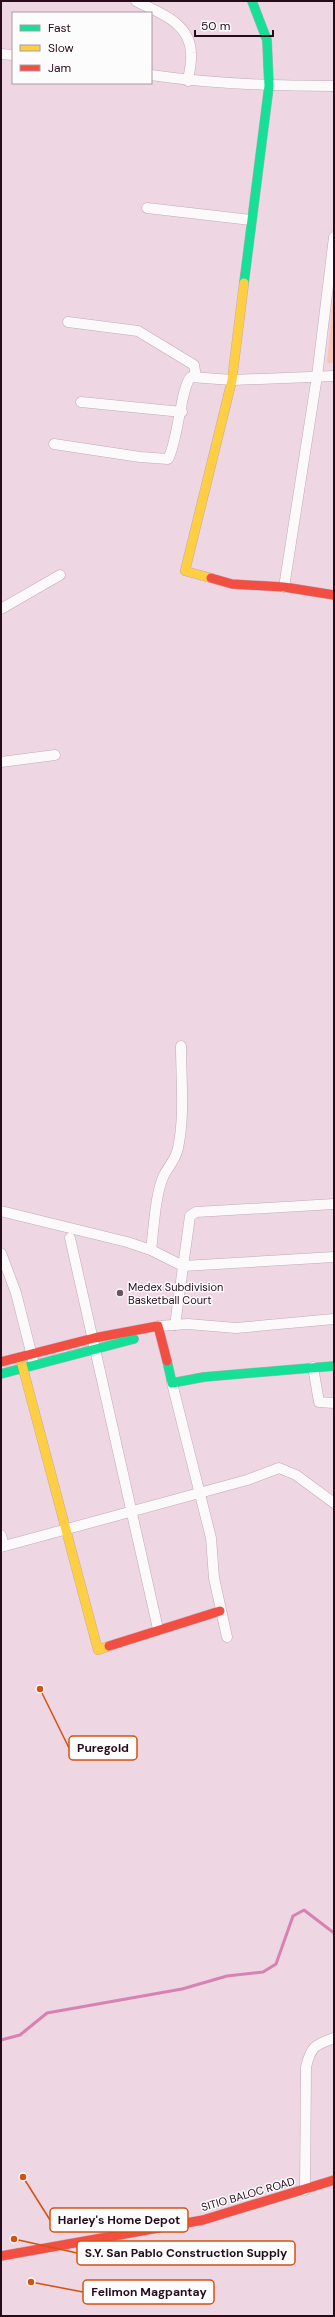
<svg xmlns="http://www.w3.org/2000/svg" width="335" height="2317" font-family="'DM Sans',sans-serif">
<style>
.green{fill:#f6c6ba}
.lines{fill:none;stroke-linecap:round;stroke-linejoin:round}
.stream{stroke:#d882b3;stroke-width:3}
.street-casing{stroke:#c1aab6;stroke-width:11}
.fast-casing{stroke:#c1aab6;stroke-width:10}
.slow-casing{stroke:#c1aab6;stroke-width:10}
.jam-casing{stroke:#c1aab6;stroke-width:10}
.street{stroke:#fcf9fb;stroke-width:10}
.fast{stroke:#16e098;stroke-width:9}
.slow{stroke:#ffcf43;stroke-width:9}
.jam{stroke:#f24e42;stroke-width:9}
.poi-dot{fill:#6c5361;stroke:#fcfcfc;stroke-width:1.5}
.labels{text-anchor:middle;dominant-baseline:central;stroke-width:3;stroke-linejoin:round;paint-order:stroke}
.poi-label{font-size:11px;fill:#260c1b;stroke:#fcfcfc;text-anchor:start}
.street-label{font-size:11px;fill:#260c1b;stroke:#fcfcfc}
.leader{fill:none;stroke:#d5510e;stroke-width:1.5}
.callout-dot{fill:#d5510e;stroke:#fcfcfc;stroke-width:1.5}
.callout{fill:#fcfcfc;stroke:#d5510e;stroke-width:1.5}
.callout-label{font-size:12px;text-anchor:middle;font-weight:bold;fill:#260c1b}
</style>
<rect width="100%" height="100%" fill="#eed6e3"/>
<polygon class="green" points="333,298 334,363 327,363"/>
<g class="lines">
<polyline class="stream" points="1,2040 20,2035 47,2013 182,1989 227,1976 263,1972 276,1964 293,1916 304,1910 334,1933"/>
<g class="street-casing">
<g id="street">
<path d="M 136,1 C 159,13 190,22 191,53 C 192,62 189,72 188,81"/>
<polyline points="1,54 13,55"/>
<path d="M 151,75 C 212,84 273,86 334,86"/>
<polyline points="147,208 251,220"/>
<polyline points="68,322 138,331 194,365 196,377"/>
<polyline points="81,402 182,412"/>
<path d="M 54,444 L 140,457 L 168,459 C 178,442 181,385 191,377 L 232,380 L 334,376"/>
<polyline points="284,587 317,376 334,237"/>
<polyline points="1,609 60,575"/>
<polyline points="1,762 55,755"/>
<polyline points="1,1211 127,1242 151,1250 183,1266 334,1257"/>
<polyline points="70,1238 158,1629"/>
<path d="M 151,1250 C 154,1228 155,1194 164,1175 C 170,1164 175,1161 178,1148 C 185,1115 181,1079 181,1046"/>
<polyline points="1,1253 16,1293 33,1360"/>
<polyline points="175,1325 190,1216 196,1212 334,1204"/>
<polyline points="158,1326 188,1324 236,1328 334,1319"/>
<polyline points="313,1367 319,1402 334,1403"/>
<polyline points="172,1383 211,1538 214,1578 227,1637"/>
<polyline points="1,1535 4,1546"/>
<polyline points="1,1547 247,1480 279,1468 296,1475 334,1503"/>
<path d="M 305,2190 L 306,2067 C 311,2046 315,2045 334,2038"/>
</g>
</g>
<g class="fast-casing">
<g id="fast">
<polyline points="244,283 269,86 267,40 252,1"/>
<polyline points="167,1361 172,1383 204,1377 334,1366"/>
<polyline points="1,1374 134,1339"/>
</g>
</g>
<g class="slow-casing">
<g id="slow">
<polyline points="211,578 185,571 232,380 244,283"/>
<polyline points="20,1357 98,1650 109,1646"/>
</g>
</g>
<g class="jam-casing">
<g id="jam">
<polyline points="211,578 232,584 284,587 334,595"/>
<polyline points="1,1362 94,1338 158,1326 167,1361"/>
<polyline points="109,1646 220,1611"/>
<polyline points="1,2256 203,2220 334,2180"/>
</g>
</g>
<use href="#street" class="street"/>
<use href="#fast" class="fast"/>
<use href="#slow" class="slow"/>
<use href="#jam" class="jam"/>
</g>
<circle class="poi-dot" cx="120" cy="1293" r="4"/>
<g class="labels">
<g class="poi-label">
<text x="128" y="1287">Medex Subdivision<tspan x="128" dy="13">Basketball Court</tspan></text>
</g>
<g class="street-label">
<text transform="translate(248 2194) rotate(-16)">SITIO BALOC ROAD</text>
</g>
</g>
<path class="leader" d="M40 1689L69 1748M23 2177L50 2220M14 2239L77 2253M31 2282L83 2292"/>
<g class="callout-dot">
<circle cx="40" cy="1689" r="4"/>
<circle cx="23" cy="2177" r="4"/>
<circle cx="14" cy="2239" r="4"/>
<circle cx="31" cy="2282" r="4"/>
</g>
<g class="callout">
<rect x="69" y="1736" width="68" height="24" rx="4"/>
<rect x="50" y="2208" width="138" height="24" rx="4"/>
<rect x="77" y="2241" width="218" height="24" rx="4"/>
<rect x="83" y="2280" width="131" height="24" rx="4"/>
</g>
<g class="callout-label">
<text x="103" y="1752">Puregold</text>
<text x="119" y="2224">Harley's Home Depot</text>
<text x="186" y="2257">S.Y. San Pablo Construction Supply</text>
<text x="149" y="2296">Felimon Magpantay</text>
</g>
<rect width="335" height="2317" fill="none" stroke="#260c1b" stroke-width="4"/>
<rect x="12" y="12" width="140" height="72" fill="#fcfcfc" stroke="#a69ca2"/>
<rect x="20" y="25" width="20" height="6" fill="#16e098" stroke="#a69ca2"/>
<text x="48" y="32" font-size="12" fill="#260c1b">Fast</text>
<rect x="20" y="45" width="20" height="6" fill="#ffcf43" stroke="#a69ca2"/>
<text x="48" y="52" font-size="12" fill="#260c1b">Slow</text>
<rect x="20" y="65" width="20" height="6" fill="#f24e42" stroke="#a69ca2"/>
<text x="48" y="72" font-size="12" fill="#260c1b">Jam</text>
<path d="M195 30v6h78v-6" fill="none" stroke="#260c1b" stroke-width="2"/>
<text x="201" y="30" font-size="12" fill="#260c1b" stroke="#fcfcfc" stroke-width="3" paint-order="stroke">50 m</text>
</svg>
